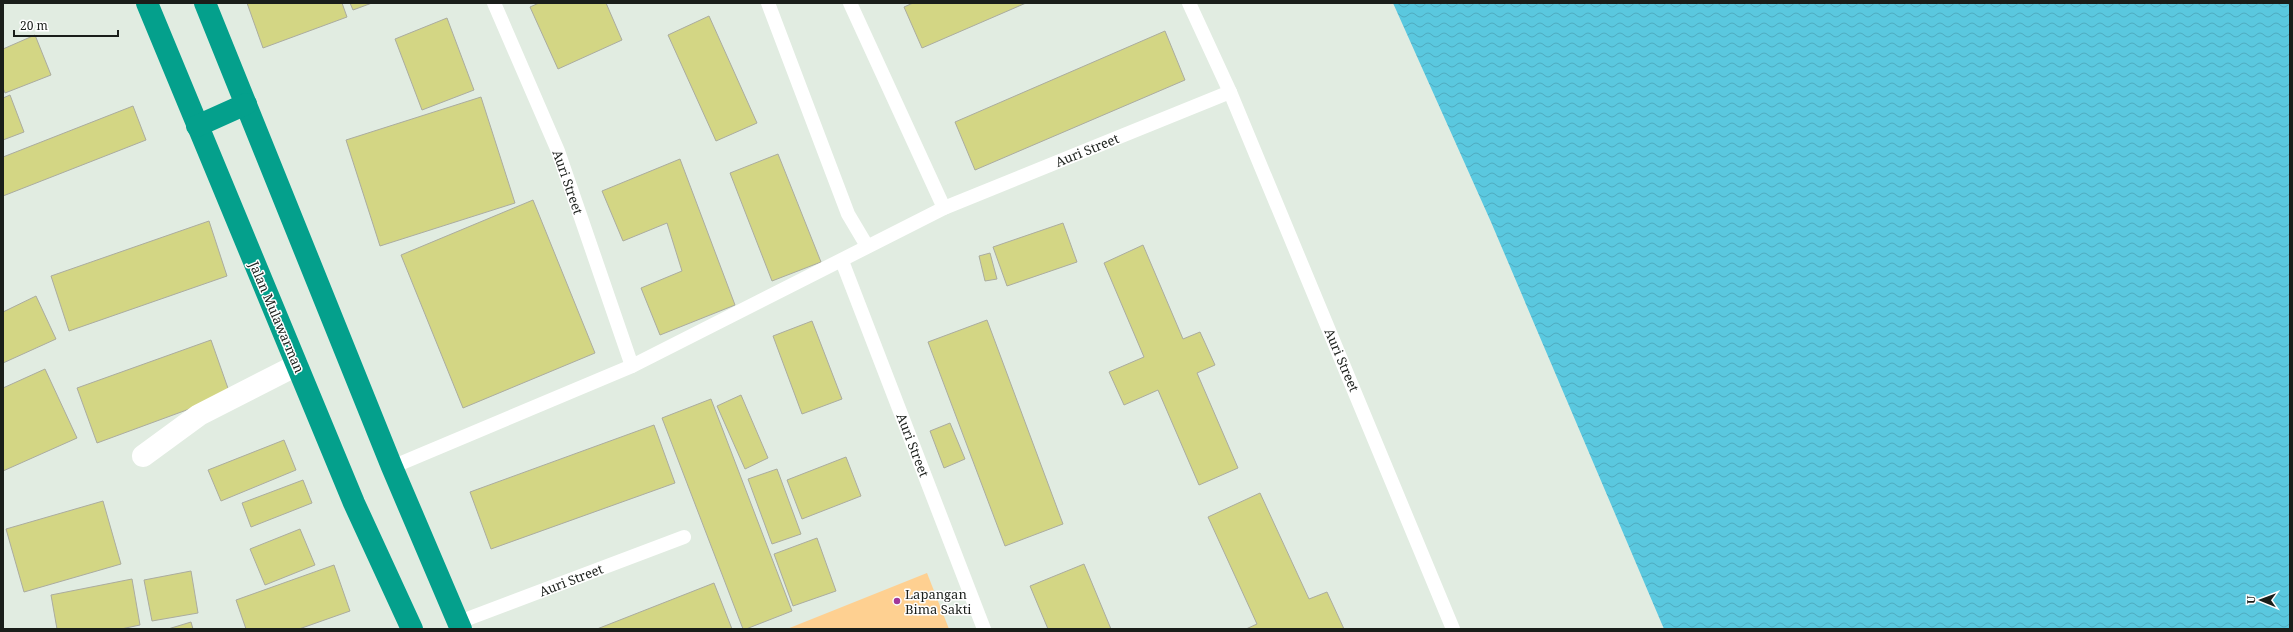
<svg xmlns="http://www.w3.org/2000/svg" width="2293" height="632" font-family="'Noto Serif',serif">
<style>
.garden{fill:#fed091}
.water{fill:url(#water-waves)}
.building{fill:#d3d684;stroke:#abac9f}
.lines{fill:none;stroke-linecap:round;stroke-linejoin:round}
.lane{stroke:#fff;stroke-width:14}
.street{stroke:#fff;stroke-width:22}
.highway{stroke:#04a08c;stroke-width:22}
.poi-dot{fill:#a2389a;stroke:#fff;stroke-width:1.5}
.labels{text-anchor:middle;dominant-baseline:central;stroke-width:3;stroke-linejoin:round;paint-order:stroke}
.street-label{font-size:13px;fill:#1a1e1a;stroke:#fff}
.poi-label{font-size:13px;fill:#1a1e1a;stroke:#fff;text-anchor:start}
</style>
<defs>
<pattern id="water-waves" width="16" height="10" patternUnits="userSpaceOnUse"><rect width="16" height="10" fill="#5ac8df"/><path d="M0 5q4-4 8 0t8 0" fill="none" stroke="#4eabbf"/></pattern>
</defs>
<rect width="100%" height="100%" fill="#e1ece1"/>
<polygon class="garden" points="927,573 949,629 787,629"/>
<polygon class="water" points="1393,3 2290,3 2290,629 1664,629 1491,222"/>
<g class="building">
<polygon points="247,3 342,3 347,17 263,48"/>
<polygon points="350,3 372,3 353,10"/>
<polygon points="539,3 606,3 622,40 558,69 530,7"/>
<polygon points="913,3 1026,3 922,48 904,7"/>
<polygon points="709,16 757,123 716,141 668,35"/>
<polygon points="447,18 474,90 422,110 395,39"/>
<polygon points="1165,31 1185,80 975,170 955,122"/>
<polygon points="35,35 51,75 5,93 3,88 3,49"/>
<polygon points="10,95 24,132 3,140 3,98"/>
<polygon points="481,97 515,203 380,246 346,140"/>
<polygon points="133,106 146,140 3,196 3,157"/>
<polygon points="778,154 821,262 772,281 730,173"/>
<polygon points="680,159 735,305 660,335 641,288 682,271 667,223 623,241 602,191"/>
<polygon points="533,200 595,353 463,408 401,255"/>
<polygon points="209,221 227,276 69,331 51,276"/>
<polygon points="1063,223 1077,262 1007,286 993,247"/>
<polygon points="1143,245 1183,339 1200,332 1215,365 1197,373 1238,468 1199,485 1158,390 1124,405 1109,372 1144,357 1104,263"/>
<polygon points="990,253 997,279 985,281 979,256"/>
<polygon points="36,296 56,339 3,363 3,312"/>
<polygon points="987,320 1063,524 1005,546 928,342"/>
<polygon points="812,321 842,399 802,414 773,336"/>
<polygon points="211,340 230,394 97,443 77,388"/>
<polygon points="45,369 77,438 3,471 3,388"/>
<polygon points="741,395 768,458 745,469 717,406"/>
<polygon points="711,399 792,611 746,629 743,629 662,418"/>
<polygon points="950,423 965,459 944,468 930,431"/>
<polygon points="654,425 675,483 491,549 470,492"/>
<polygon points="284,440 296,470 221,501 208,470"/>
<polygon points="846,457 861,496 802,519 787,480"/>
<polygon points="777,469 801,534 772,544 748,479"/>
<polygon points="303,480 312,503 251,527 242,503"/>
<polygon points="1260,493 1309,599 1327,592 1344,629 1246,629 1257,624 1208,517"/>
<polygon points="103,501 121,564 24,592 6,529"/>
<polygon points="300,529 315,565 265,585 250,549"/>
<polygon points="817,538 836,591 793,606 774,554"/>
<polygon points="1084,564 1111,629 1048,629 1030,586"/>
<polygon points="334,565 350,611 299,629 246,629 236,600"/>
<polygon points="191,571 198,613 152,621 144,580"/>
<polygon points="132,579 140,625 121,629 57,629 51,595"/>
<polygon points="714,583 732,629 597,629"/>
<polygon points="191,622 193,629 168,629"/>
</g>
<g class="lines">
<g class="lane">
<polyline points="494,3 558,151 632,366"/>
<polyline points="768,3 848,214 867,246"/>
<polyline points="850,3 944,208"/>
<polyline points="1189,3 1230,92 1453,629"/>
<polyline points="842,261 984,629"/>
<polyline points="392,467 632,366 944,208 1230,92"/>
<polyline points="459,622 684,537"/>
</g>
<polyline class="street" points="143,456 199,415 297,365"/>
<g class="highway">
<polyline points="147,3 354,503 412,629"/>
<polyline points="205,3 392,467 461,629"/>
<polyline points="197,126 246,104"/>
</g>
</g>
<circle class="poi-dot" cx="897" cy="601" r="4"/>
<g class="labels">
<g class="street-label">
<text transform="translate(1087 150) rotate(-22)">Auri Street</text>
<text transform="translate(568 182) rotate(71)">Auri Street</text>
<text transform="translate(277 317) rotate(67)">Jalan Mulawarman</text>
<text transform="translate(1342 360) rotate(67)">Auri Street</text>
<text transform="translate(913 445) rotate(69)">Auri Street</text>
<text transform="translate(571 580) rotate(-21)">Auri Street</text>
</g>
<g class="poi-label">
<text x="905" y="594">Lapangan<tspan x="905" dy="15">Bima Sakti</tspan></text>
</g>
</g>
<rect width="2293" height="632" fill="none" stroke="#1a1e1a" stroke-width="8"/>
<g transform="translate(2261 600) rotate(271)" stroke="#ffffff" stroke-width="3" paint-order="stroke">
<path d="M0-3L7 15L0 10L-7 15Z" fill="#1a1e1a"/>
<text y="-6" font-size="11" font-weight="bold" text-anchor="middle" fill="#1a1e1a">U</text>
</g>
<path d="M14 30v6h104v-6" fill="none" stroke="#1a1e1a" stroke-width="2"/>
<text x="20" y="30" font-size="12" fill="#1a1e1a" stroke="#ffffff" stroke-width="3" paint-order="stroke">20 m</text>
</svg>
